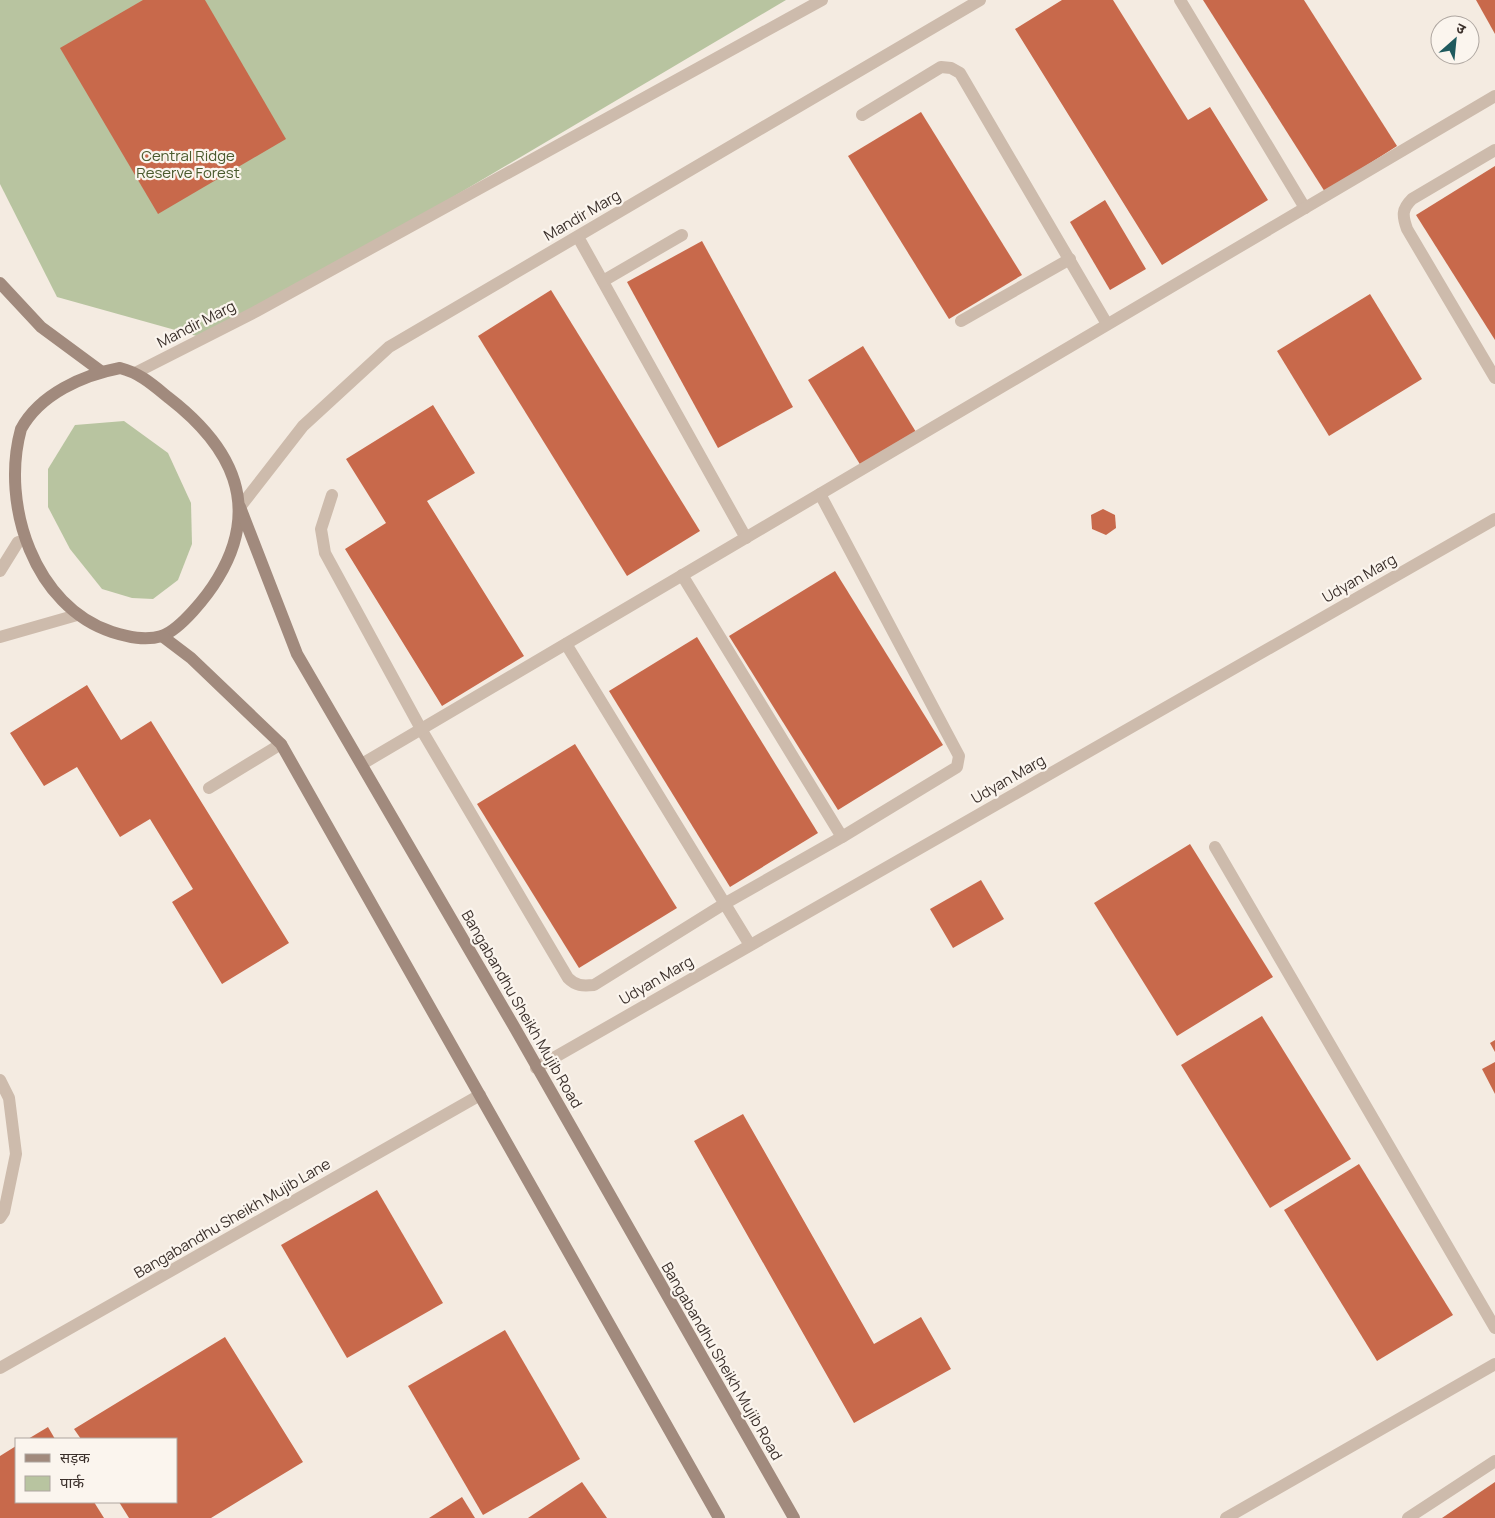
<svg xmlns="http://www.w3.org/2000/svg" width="1495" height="1518" font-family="Manrope,'Noto Sans Devanagari',sans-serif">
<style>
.green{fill:#b8c4a0}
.building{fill:#c8694b}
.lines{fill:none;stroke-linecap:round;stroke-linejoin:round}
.service{stroke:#cdbbac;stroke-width:12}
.minor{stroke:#cdbbac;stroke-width:12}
.tertiary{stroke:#cdbbac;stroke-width:12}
.secondary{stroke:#a18a7d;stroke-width:12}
.labels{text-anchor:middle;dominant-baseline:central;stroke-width:4.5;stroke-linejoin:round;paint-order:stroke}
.park-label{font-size:15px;fill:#4a5a2e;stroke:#fbf5ee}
.street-label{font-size:15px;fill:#3b302b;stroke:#fbf5ee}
</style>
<rect width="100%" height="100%" fill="#f4ebe1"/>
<g class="green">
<polygon points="0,0 786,0 211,340 57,297 0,184"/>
<polygon points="124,421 168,453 191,503 192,544 178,580 153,599 132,598 102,589 70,549 48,507 48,469 75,425"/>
</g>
<g class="building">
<polygon points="143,0 205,0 286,139 158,214 60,48"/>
<polygon points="1062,0 1113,0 1188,120 1210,107 1268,200 1162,265 1015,29"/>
<polygon points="1203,0 1304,0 1397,146 1325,192"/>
<polygon points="1476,0 1495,0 1495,34"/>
<polygon points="921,112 1022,275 949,319 848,156"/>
<polygon points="1495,166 1495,340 1416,215"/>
<polygon points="1105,200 1146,269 1110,290 1070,222"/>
<polygon points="702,241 793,407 718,448 627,282"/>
<polygon points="551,290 700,531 627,576 478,336"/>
<polygon points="1370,294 1422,379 1329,436 1277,351"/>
<polygon points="863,346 916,432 861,466 808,380"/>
<polygon points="433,405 475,473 427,501 524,656 442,706 345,549 386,523 346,459"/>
<polygon points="1103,509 1115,515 1116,528 1106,535 1092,529 1091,515"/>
<polygon points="835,571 943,745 838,810 729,636"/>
<polygon points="697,637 818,833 730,887 609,691"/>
<polygon points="87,685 121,740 151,721 289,943 222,984 172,902 193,889 150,819 120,837 77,767 44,786 10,733"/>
<polygon points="575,744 677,908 579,968 477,804"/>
<polygon points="1190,844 1273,977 1177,1036 1094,903"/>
<polygon points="981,880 1004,919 953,948 930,909"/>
<polygon points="1262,1016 1351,1159 1270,1208 1181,1065"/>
<polygon points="1495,1040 1495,1052 1490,1043"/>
<polygon points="1495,1062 1495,1094 1482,1069"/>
<polygon points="743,1114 874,1344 921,1317 951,1369 854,1423 694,1141"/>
<polygon points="1359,1164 1453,1315 1377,1361 1284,1210"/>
<polygon points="377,1190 443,1303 347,1358 281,1245"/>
<polygon points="505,1330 580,1459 483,1515 408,1386"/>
<polygon points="225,1337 303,1462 211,1518 129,1518 119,1502 176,1502 176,1439 81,1439 74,1429"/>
<polygon points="48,1427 55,1439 28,1439"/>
<polygon points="16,1446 16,1502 94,1502 104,1518 0,1518 0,1456"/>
<polygon points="582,1482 607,1518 528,1518"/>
<polygon points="1495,1482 1495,1518 1442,1518"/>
<polygon points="462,1497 475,1518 429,1518"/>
</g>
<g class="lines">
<g class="service">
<path d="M 1495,150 L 1412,199 C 1402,209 1402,215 1407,229 L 1495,378"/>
<polyline points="209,788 281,744"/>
<polyline points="0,1080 9,1098 16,1154 4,1212 0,1218"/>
<polyline points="0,1368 480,1095"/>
<polyline points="1408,1518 1495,1461"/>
</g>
<g class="minor">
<polyline points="1180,0 1305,208"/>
<polyline points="862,115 941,67 951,68 960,73 1107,324"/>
<polyline points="578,237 746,538"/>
<polyline points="603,281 682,235"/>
<polyline points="961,321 1070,259"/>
<path d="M 332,495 L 321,529 L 325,553 L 421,729 L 568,978 C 576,986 582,986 594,985 L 724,904 L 842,837 L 957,767 L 959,756 L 820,494"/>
<polyline points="0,571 18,542"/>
<polyline points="682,575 842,837"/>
<polyline points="0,637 77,615"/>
<polyline points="566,644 750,945"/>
<polyline points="362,764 1495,96"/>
<polyline points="1215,847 1495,1328"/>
<polyline points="536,1068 1495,519"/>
<polyline points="1226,1518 1495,1364"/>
</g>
<g class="tertiary">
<polyline points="137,372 255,312 822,0"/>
<polyline points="240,507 303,426 389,347 980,0"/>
</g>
<g class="secondary">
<polyline points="0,283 41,327 102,372"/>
<path d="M 120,368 C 140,373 153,385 169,398 C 231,446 262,505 218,578 C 208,595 181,629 162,636 C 145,641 128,637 112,632 C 35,607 0,505 21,429 C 40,394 83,375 120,368 Z"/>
<polyline points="240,507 297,654 516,1030 794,1518"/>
<polyline points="162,636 191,658 281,744 719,1518"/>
</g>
</g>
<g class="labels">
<g class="park-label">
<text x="188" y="155">Central Ridge<tspan x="188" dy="17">Reserve Forest</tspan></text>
</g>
<g class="street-label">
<text transform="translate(582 215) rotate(-30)">Mandir Marg</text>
<text transform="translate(196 324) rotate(-27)">Mandir Marg</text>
<text transform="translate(1359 578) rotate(-30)">Udyan Marg</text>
<text transform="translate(1008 779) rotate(-30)">Udyan Marg</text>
<text transform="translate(656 980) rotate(-30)">Udyan Marg</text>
<text transform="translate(522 1009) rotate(60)">Bangabandhu Sheikh Mujib Road</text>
<text transform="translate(232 1218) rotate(-30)">Bangabandhu Sheikh Mujib Lane</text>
<text transform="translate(722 1361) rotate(60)">Bangabandhu Sheikh Mujib Road</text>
</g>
</g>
<rect x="15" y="1438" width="162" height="65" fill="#fbf5ee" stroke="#aea6a0"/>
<rect x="25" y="1454" width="25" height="8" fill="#a18a7d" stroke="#aea6a0"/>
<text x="60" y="1463" font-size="15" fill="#3b302b">सड़क</text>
<rect x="25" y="1476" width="25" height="15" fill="#b8c4a0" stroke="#aea6a0"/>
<text x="60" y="1488" font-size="15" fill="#3b302b">पार्क</text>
<g transform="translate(1455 40) rotate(27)"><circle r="24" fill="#fbf5ee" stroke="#aea6a0"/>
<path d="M0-4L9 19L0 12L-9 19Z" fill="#1f5a5e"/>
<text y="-8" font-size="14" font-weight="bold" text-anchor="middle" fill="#3b302b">उ</text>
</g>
</svg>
